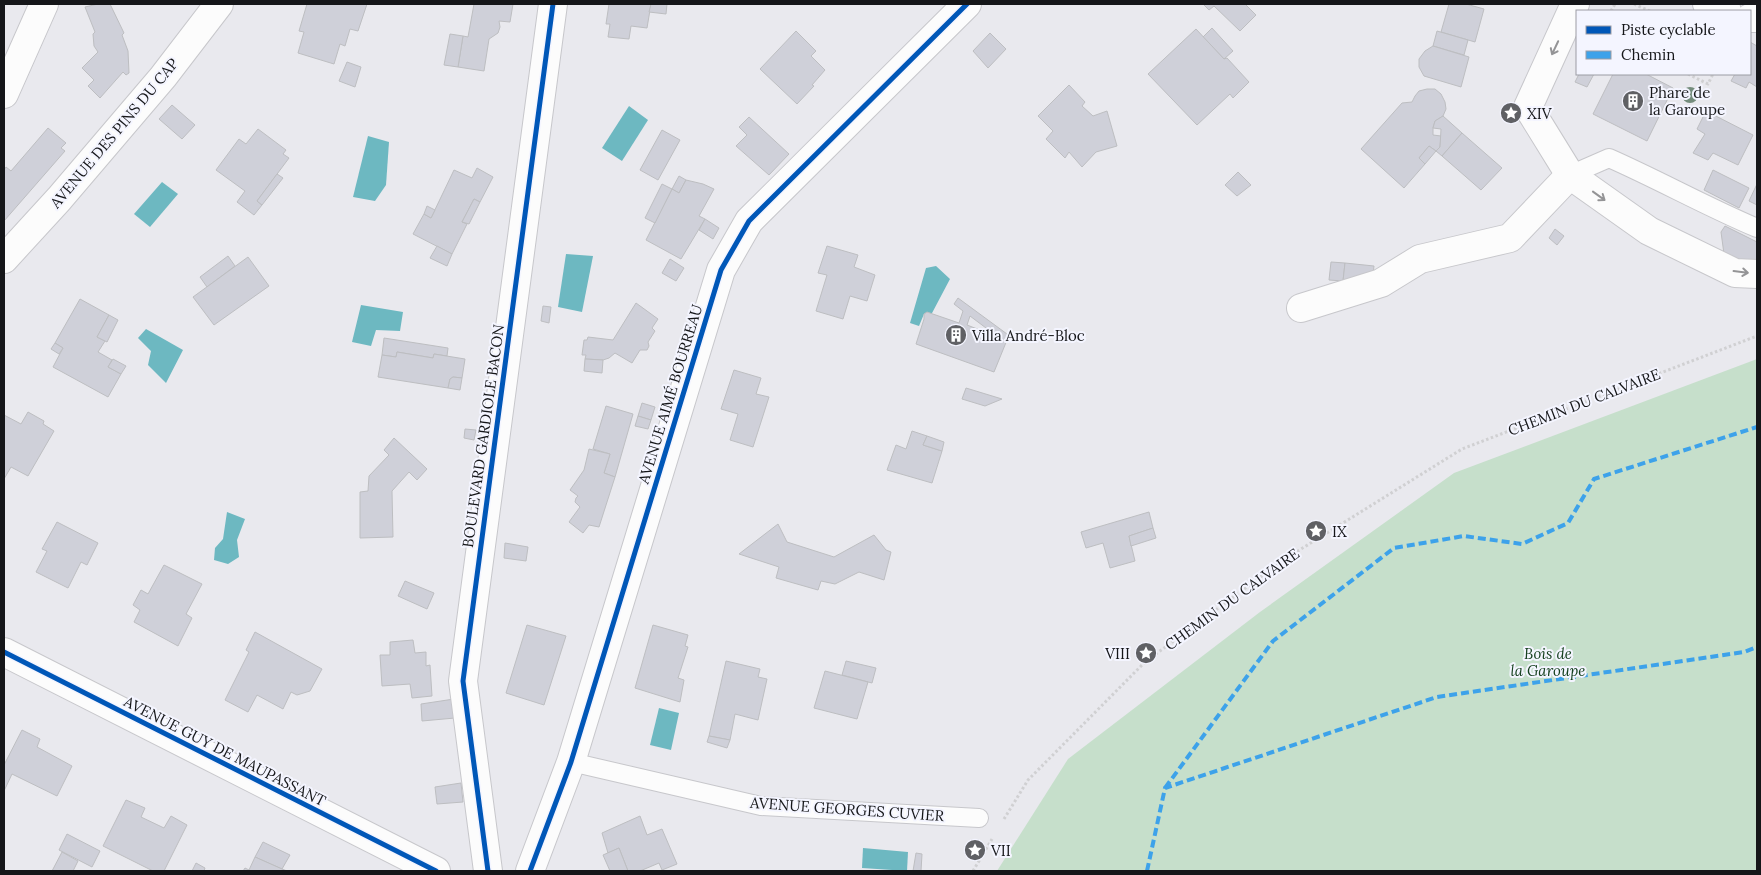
<svg xmlns="http://www.w3.org/2000/svg" width="1761" height="875" font-family="Lora,serif">
<style>
.green{fill:#c6dfcb}
.water{fill:#6db8c1}
.building{fill:#cfd0d9;stroke:#bdbec1;fill-rule:evenodd}
.lines{fill:none;stroke-linecap:round;stroke-linejoin:round}
.lane-casing{stroke:#c7c7cb;stroke-width:20}
.street-casing{stroke:#c7c7cb;stroke-width:30}
.path{stroke:#d0d0d2;stroke-width:3;stroke-dasharray:2.5 2.5;stroke-linecap:butt}
.lane{stroke:#fcfcfc;stroke-width:18}
.street{stroke:#fcfcfc;stroke-width:28}
.quiet{stroke:#3da2ea;stroke-width:4;stroke-dasharray:8 4;stroke-linecap:butt}
.cycleway-casing{stroke:#f4f5ff;stroke-width:8}
.cycleway{stroke:#0057b8;stroke-width:5}
.tree{fill:#748c7c}
.oneway{stroke:#949496}
.labels{text-anchor:middle;dominant-baseline:central;stroke-width:4;stroke-linejoin:round;paint-order:stroke}
.poi-label{font-size:15px;fill:#151619;stroke:#f4f5ff;text-anchor:start}
.street-label{font-size:15px;fill:#151619;stroke:#f4f5ff}
.park-label{font-size:15px;font-style:italic;fill:#15401e;stroke:#f4f5ff}
</style>
<rect width="100%" height="100%" fill="#e9e9ee"/>
<polygon class="green" points="1757,359 1757,871 997,871 1068,759 1260,612 1454,473"/>
<g class="water">
<polygon points="629,106 648,120 622,161 602,148"/>
<polygon points="368,136 389,142 386,185 375,201 353,197"/>
<polygon points="162,182 178,194 150,227 134,214"/>
<polygon points="566,254 593,256 582,312 558,307"/>
<polygon points="936,266 950,279 931,315 924,314 919,326 910,323 926,268"/>
<polygon points="361,305 403,312 400,331 376,330 371,346 352,342"/>
<polygon points="146,329 183,350 166,383 148,365 151,351 138,338"/>
<polygon points="227,512 245,519 237,540 239,557 228,564 214,560 215,548 223,539"/>
<polygon points="659,708 679,713 671,750 650,745"/>
<polygon points="863,848 908,852 907,871 862,868"/>
</g>
<g class="building">
<polygon points="98,4 110,4 124,33 122,35 128,51 129,73 126,75 123,72 100,98 88,86 94,80 82,68 98,52 94,46 93,34 95,32 85,7"/>
<polygon points="307,4 367,4 358,31 350,29 345,46 340,44 334,64 298,53 304,32 299,31"/>
<polygon points="474,4 513,4 510,22 499,21 500,27 498,33 489,39 484,71 458,67 463,36 468,37"/>
<polygon points="609,4 651,4 647,28 631,26 629,39 608,37 610,24 606,24"/>
<polygon points="651,4 667,4 666,14 649,12"/>
<polygon points="1203,4 1245,4 1256,15 1240,31 1214,6 1209,10"/>
<polygon points="1449,4 1466,4 1484,9 1475,42 1441,32"/>
<polygon points="1212,28 1233,51 1224,59 1203,37"/>
<polygon points="1196,29 1224,59 1227,58 1249,82 1233,98 1230,94 1197,125 1148,74"/>
<polygon points="796,31 816,51 811,56 825,70 812,85 814,86 797,104 760,69"/>
<polygon points="1437,31 1468,40 1464,55 1433,46"/>
<polygon points="990,33 1006,49 988,68 973,51"/>
<polygon points="450,34 463,36 458,67 444,65"/>
<polygon points="1750,42 1757,46 1757,87 1749,82 1746,88 1731,81 1735,74 1750,74"/>
<polygon points="1433,46 1469,57 1461,87 1424,76 1419,67 1419,59 1425,51"/>
<polygon points="347,62 361,67 355,87 339,81"/>
<polygon points="1579,74 1594,74 1587,87 1575,82"/>
<polygon points="1613,74 1646,74 1673,88 1647,141 1593,114"/>
<polygon points="1069,85 1085,102 1082,106 1093,116 1107,111 1117,146 1096,152 1082,167 1069,152 1065,158 1046,139 1053,131 1038,116"/>
<polygon points="1427,89 1435,89 1441,94 1445,102 1446,109 1443,116 1435,121 1433,128 1433,135 1441,136 1440,147 1436,151 1429,146 1419,158 1425,164 1404,188 1361,149 1402,103 1412,102 1415,96 1419,91"/>
<polygon points="172,105 195,125 182,139 159,119"/>
<polygon points="1706,111 1753,135 1738,165 1713,153 1708,160 1693,153 1705,134 1697,129"/>
<polygon points="1443,116 1462,133 1442,156 1436,151 1440,147 1441,129 1433,128 1435,121"/>
<polygon points="749,117 789,154 769,175 736,146 747,135 739,127"/>
<polygon points="48,128 66,143 61,148 65,151 4,221 4,170 6,167 11,171"/>
<polygon points="258,129 286,150 283,154 289,158 257,201 262,205 254,215 237,202 245,191 216,170 239,139 246,144"/>
<polygon points="662,130 680,140 658,180 640,170"/>
<polygon points="1462,133 1502,168 1481,190 1442,156"/>
<polygon points="1429,146 1436,151 1425,164 1419,158"/>
<polygon points="477,168 493,177 480,202 474,199 462,222 467,224 452,254 413,234 424,214 431,218 454,170 472,178"/>
<polygon points="1713,170 1749,188 1739,208 1704,190"/>
<polygon points="1238,172 1251,185 1237,196 1225,185"/>
<polygon points="277,174 283,178 262,205 257,201"/>
<polygon points="679,176 686,180 679,193 672,189"/>
<polygon points="686,180 703,184 714,189 699,216 705,219 681,259 646,240 672,189 679,193"/>
<polygon points="662,184 672,189 655,223 645,218"/>
<polygon points="1757,184 1757,205 1749,201"/>
<polygon points="474,199 480,202 469,224 462,222"/>
<polygon points="427,206 435,210 431,218 424,214"/>
<polygon points="705,219 719,228 713,239 699,230"/>
<polygon points="1725,226 1757,242 1757,259 1753,261 1740,262 1724,254 1721,232"/>
<polygon points="1555,229 1564,236 1557,245 1549,238"/>
<polygon points="437,246 452,254 447,266 430,258"/>
<polygon points="827,246 858,255 854,267 875,275 867,301 850,296 843,319 816,311 827,275 818,273"/>
<polygon points="228,256 235,266 207,287 200,277"/>
<polygon points="248,257 269,286 214,325 193,297"/>
<polygon points="670,259 684,268 676,281 662,273"/>
<polygon points="1331,262 1345,263 1343,281 1329,280"/>
<polygon points="1345,263 1374,266 1372,283 1343,281"/>
<path d="M 958,298 L 1007,334 L 1007,340 L 994,372 L 916,344 L 924,319 L 924,314 L 927,312 L 959,323 L 963,311 L 954,304 ZM 970,316 L 998,337 L 967,325 Z"/>
<polygon points="80,299 109,315 97,337 105,341 98,352 112,360 108,367 121,374 108,397 53,367 63,348 55,343"/>
<polygon points="636,303 658,319 652,328 655,331 648,342 649,346 647,350 640,350 632,363 615,353 609,358 603,360 585,359 586,355 582,355 584,340 587,340 588,337 613,340"/>
<polygon points="543,306 551,307 549,323 541,321"/>
<polygon points="109,315 118,320 107,342 97,337"/>
<polygon points="384,338 448,348 447,356 434,354 433,358 397,352 396,357 382,355"/>
<polygon points="55,343 63,348 59,354 51,349"/>
<polygon points="397,352 433,358 434,354 465,359 462,378 453,377 450,379 448,388 378,377 382,355 396,357"/>
<polygon points="113,359 126,366 121,374 108,367"/>
<polygon points="585,359 603,360 602,373 584,371"/>
<polygon points="734,370 761,378 756,394 769,397 753,447 730,440 738,414 721,409"/>
<polygon points="453,377 462,378 460,390 448,388 450,379"/>
<polygon points="966,388 1002,399 985,406 962,399"/>
<polygon points="642,403 655,407 651,420 638,416"/>
<polygon points="606,406 633,414 615,477 604,473 610,454 593,449"/>
<polygon points="28,412 44,421 43,424 54,431 28,476 11,467 4,479 4,415 21,424"/>
<polygon points="638,416 651,420 648,429 635,426"/>
<polygon points="465,429 476,430 474,440 464,438"/>
<polygon points="912,431 927,436 923,445 942,451 932,483 887,470 896,445 906,449"/>
<polygon points="927,436 944,442 942,451 923,445"/>
<polygon points="394,438 427,469 417,480 409,472 392,491 393,537 360,538 360,492 368,491 369,476 389,455 384,450"/>
<polygon points="589,449 610,454 604,473 615,477 599,527 589,525 583,533 569,522 580,507 575,502 576,498 578,496 570,490 584,470"/>
<polygon points="1149,512 1153,528 1129,536 1135,561 1110,568 1103,543 1086,548 1081,532"/>
<polygon points="57,522 98,543 87,565 81,562 68,588 36,572 47,551 42,549"/>
<polygon points="778,524 787,542 834,557 874,535 886,550 891,552 884,580 859,572 835,584 821,581 818,590 776,578 779,567 739,554"/>
<polygon points="1153,528 1156,538 1131,546 1129,536"/>
<polygon points="505,543 528,547 526,561 504,558"/>
<polygon points="164,565 202,584 186,614 192,618 178,646 134,622 140,610 133,605 141,590 148,594"/>
<polygon points="405,581 434,593 427,609 398,596"/>
<polygon points="527,625 566,636 544,705 506,693"/>
<polygon points="653,625 688,635 685,646 688,647 678,678 684,680 680,702 635,688"/>
<polygon points="255,632 322,669 310,691 297,695 291,692 283,709 257,695 248,712 225,700 249,652 246,650"/>
<polygon points="413,640 415,653 426,652 426,666 430,665 432,696 412,698 410,684 382,686 380,655 390,655 390,642"/>
<polygon points="726,661 760,669 758,677 767,679 758,720 735,714 730,740 709,736"/>
<polygon points="846,661 876,668 872,683 842,675"/>
<polygon points="825,671 868,682 857,719 814,708"/>
<polygon points="454,699 455,718 422,721 421,704"/>
<polygon points="22,730 40,739 37,747 72,766 57,796 12,774 4,791 4,765"/>
<polygon points="709,736 730,740 727,748 707,742"/>
<polygon points="461,783 463,802 437,804 435,787"/>
<polygon points="126,800 145,808 141,817 164,828 171,816 187,825 164,871 153,871 103,846"/>
<polygon points="640,816 647,835 662,829 677,864 662,870 659,863 640,871 628,871 619,848 608,853 602,833"/>
<polygon points="67,834 100,851 92,867 59,850"/>
<polygon points="263,842 290,855 282,869 255,857"/>
<polygon points="619,848 628,871 610,871 603,855"/>
<polygon points="62,852 78,861 73,871 52,871"/>
<polygon points="916,853 922,854 921,871 913,871"/>
<polygon points="255,857 282,869 287,871 243,871 245,868 249,870"/>
<polygon points="196,863 205,868 204,871 192,871"/>
</g>
<g class="lines">
<g class="lane-casing">
<g id="lane">
<path d="M 1570,175 L 1609,158 C 1659,180 1707,207 1757,228"/>
<polyline points="571,762 761,806 979,818"/>
</g>
</g>
<g class="street-casing">
<g id="street">
<polyline points="1575,4 1528,107 1570,175 1649,231 1735,273 1757,274"/>
<polyline points="1707,4 1727,11"/>
<polyline points="1750,18 1757,18"/>
<polyline points="4,94 44,4"/>
<polyline points="4,259 59,199 163,77 219,4"/>
<polyline points="1301,308 1381,283 1420,259 1510,238 1570,175"/>
<polyline points="4,652 436,871"/>
<polyline points="488,871 463,681 553,4"/>
<polyline points="530,871 571,762 721,270 749,221 967,4"/>
</g>
</g>
<g class="path">
<polyline points="1634,4 1650,11"/>
<polyline points="1611,11 1615,4"/>
<polyline points="1688,74 1708,84 1713,74"/>
<polyline points="1004,819 1028,780 1145,662 1285,559 1462,449 1757,336"/>
<polyline points="973,871 992,839"/>
</g>
<use href="#lane" class="lane"/>
<use href="#street" class="street"/>
<g class="quiet">
<polyline points="1165,788 1273,641 1394,548 1464,536 1522,544 1568,523 1594,479 1757,427"/>
<polyline points="1147,871 1165,788 1437,697 1744,652 1757,647"/>
</g>
<g class="cycleway-casing">
<g id="cycleway">
<polyline points="4,652 436,871"/>
<polyline points="488,871 463,681 553,4"/>
<polyline points="530,871 571,762 721,270 749,221 967,4"/>
</g>
</g>
<use href="#cycleway" class="cycleway"/>
</g>
<circle class="tree" cx="1690" cy="95" r="8"/>
<defs><path id="oneway-shaft" d="M-6 0H5M1.5-3L5.5 0L1.5 3" fill="none" stroke-width="1.6" stroke-linecap="round" stroke-linejoin="round" transform="scale(1.25)"/></defs>
<g class="oneway">
<use href="#oneway-shaft" transform="translate(1555 48) rotate(115)"/>
<use href="#oneway-shaft" transform="translate(1599 196) rotate(36)"/>
<use href="#oneway-shaft" transform="translate(1741 272) rotate(7)"/>
</g>
<defs>
<g id="building-disc" transform="scale(1.125)"><circle r="9.5" fill="#5f6064" stroke="#f4f5ff"/><path d="M-4-6H4V6H1V3H-1V6H-4ZM-2.5-4.3h1.7v1.8h-1.7ZM.8-4.3h1.7v1.8H.8ZM-2.5-1h1.7V.8h-1.7ZM.8-1h1.7V.8H.8Z" fill="#fff"/></g>
<g id="sight-disc" transform="scale(1.125)"><circle r="9.5" fill="#5f6064" stroke="#f4f5ff"/><path d="M0-6L1.8-2.2L6-1.7L2.9 1.2L3.7 5.4L0 3.3L-3.7 5.4L-2.9 1.2L-6-1.7L-1.8-2.2Z" fill="#fff"/></g>
</defs>
<g fill-rule="evenodd">
<use href="#building-disc" x="1633" y="101"/>
<use href="#sight-disc" x="1511" y="113"/>
<use href="#building-disc" x="956" y="335"/>
<use href="#sight-disc" x="1316" y="531"/>
<use href="#sight-disc" x="1146" y="653"/>
<use href="#sight-disc" x="975" y="850"/>
</g>
<g class="labels">
<g class="poi-label">
<text x="1649" y="92">Phare de<tspan x="1649" dy="17">la Garoupe</tspan></text>
<text x="1527" y="113">XIV</text>
<text x="972" y="335">Villa André-Bloc</text>
<text x="1332" y="531">IX</text>
<text x="1130" y="653" text-anchor="end">VIII</text>
<text x="991" y="850">VII</text>
</g>
<g class="street-label">
<text transform="translate(114 133) rotate(-50)">AVENUE DES PINS DU CAP</text>
<text transform="translate(670 394) rotate(-73)">AVENUE AIMÉ BOURREAU</text>
<text transform="translate(1584 402) rotate(-21)">CHEMIN DU CALVAIRE</text>
<text transform="translate(483 436) rotate(-82)">BOULEVARD GARDIOLE BACON</text>
<text transform="translate(1232 599) rotate(-36)">CHEMIN DU CALVAIRE</text>
<text transform="translate(225 751) rotate(27)">AVENUE GUY DE MAUPASSANT</text>
<text transform="translate(847 809) rotate(4)">AVENUE GEORGES CUVIER</text>
</g>
<g class="park-label">
<text x="1548" y="653">Bois de<tspan x="1548" dy="17">la Garoupe</tspan></text>
</g>
</g>
<rect width="1761" height="875" fill="none" stroke="#151619" stroke-width="10"/>
<rect x="1576" y="10" width="175" height="65" fill="#f4f5ff" stroke="#9b9ca3"/>
<rect x="1586" y="26" width="25" height="8" fill="#0057b8" stroke="#9b9ca3"/>
<text x="1621" y="35" font-size="15" fill="#151619">Piste cyclable</text>
<rect x="1586" y="51" width="25" height="8" fill="#3da2ea" stroke="#9b9ca3"/>
<text x="1621" y="60" font-size="15" fill="#151619">Chemin</text>
</svg>
